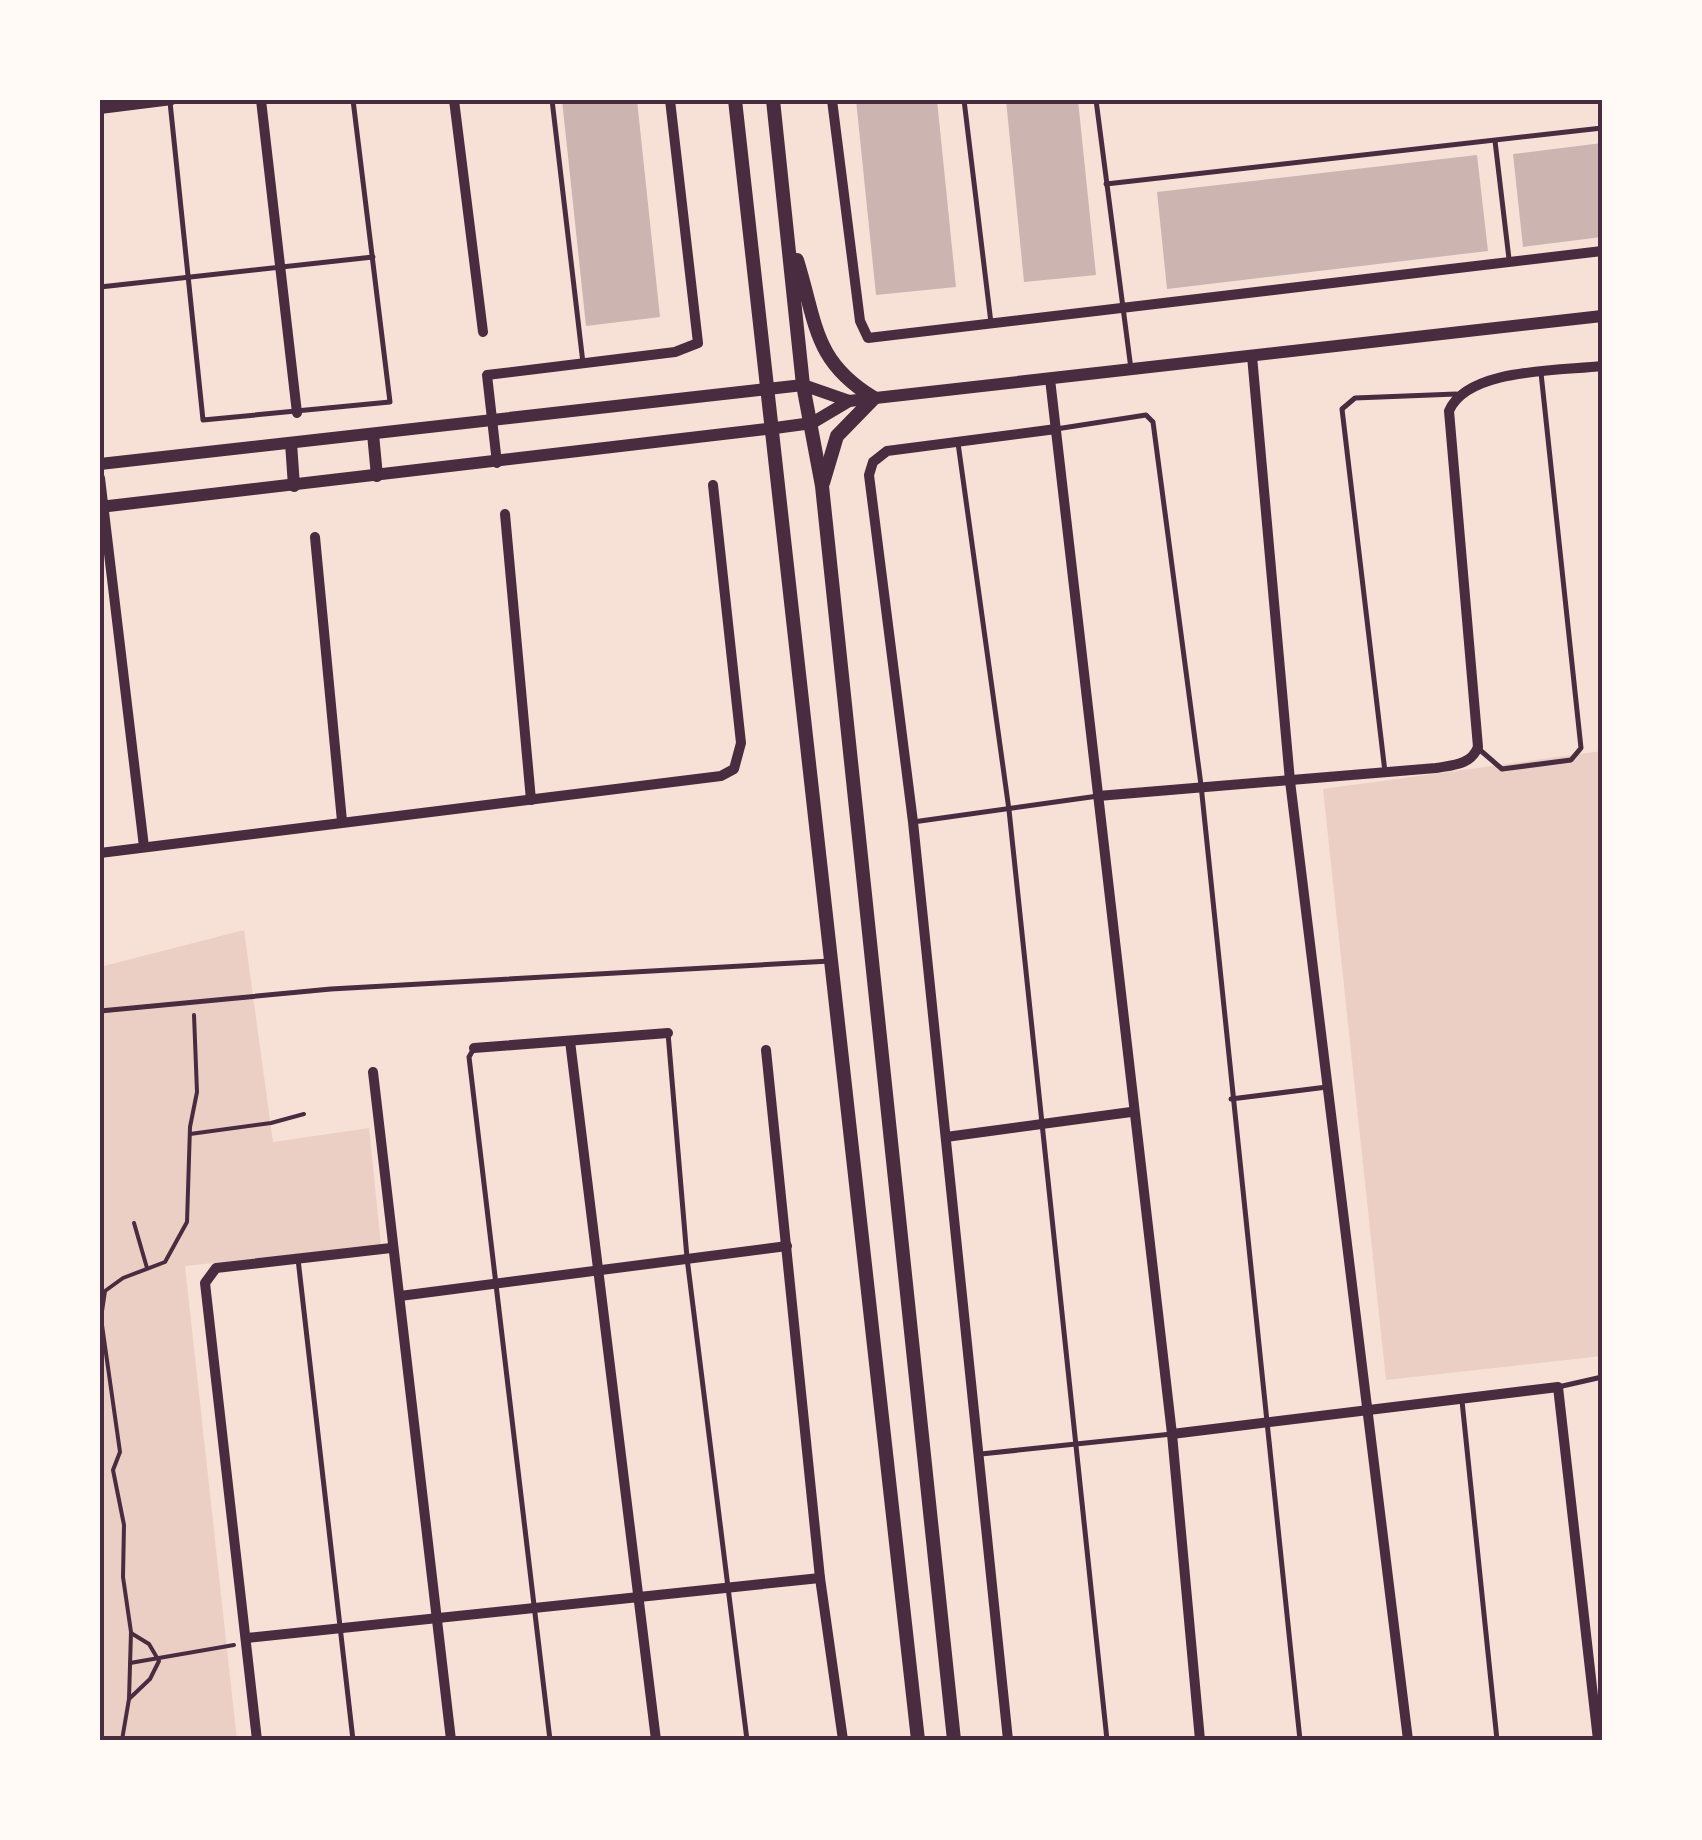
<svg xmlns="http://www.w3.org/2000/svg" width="1702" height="1840" font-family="Arial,sans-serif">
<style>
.green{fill:#ebcfc5}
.building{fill:#ccb4b1}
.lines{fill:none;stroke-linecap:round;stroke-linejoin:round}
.path{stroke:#4a2c40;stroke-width:4}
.service{stroke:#4a2c40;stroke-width:5}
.minor{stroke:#4a2c40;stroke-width:10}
.tertiary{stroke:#4a2c40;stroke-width:12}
.secondary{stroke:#4a2c40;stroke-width:14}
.neatline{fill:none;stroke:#4a2c40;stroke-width:4}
</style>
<rect width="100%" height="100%" fill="#f7e1d7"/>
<g class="green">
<polygon points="1602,751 1602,1356 1386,1380 1323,789"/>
<polygon points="244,930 273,1142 369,1128 381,1245 185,1266 237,1740 100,1740 100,967"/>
</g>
<g class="building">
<polygon points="562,100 637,100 660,317 586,326"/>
<polygon points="856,100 937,100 956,287 876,295"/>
<polygon points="1006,100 1078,100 1096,275 1024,282"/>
<polygon points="1602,143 1602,237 1523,247 1513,154"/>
<polygon points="1477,155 1488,251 1167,289 1157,192"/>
</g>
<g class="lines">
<g class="path">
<polyline points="190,1134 271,1123 304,1114"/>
<polyline points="134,1223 147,1268"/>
<polyline points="130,1663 234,1645"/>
<polyline points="129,1699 150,1679 159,1661 149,1644 131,1633"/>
<polyline points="122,1740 129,1699 131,1632 123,1577 124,1525 113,1470 120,1452 101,1318 105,1291 123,1278 165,1262 187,1222 190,1127 197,1092 194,1015"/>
</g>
<g class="service">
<polyline points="552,100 583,363"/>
<polyline points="964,100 991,323"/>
<polyline points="1096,100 1131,369"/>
<polyline points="170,102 203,420 390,402 353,100"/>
<polyline points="1495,141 1509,259"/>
<polyline points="1106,184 1602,128"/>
<polyline points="100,287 373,257"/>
<polyline points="1056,429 1146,415 1153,422 1201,785 1300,1740"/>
<polyline points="958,443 1009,810 1107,1740"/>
<polyline points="1480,750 1502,769 1571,760 1581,748 1541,373"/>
<polyline points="1385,772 1342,409 1355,398 1456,394"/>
<polyline points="913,822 1098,796"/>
<polyline points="100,1011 331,989 830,961"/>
<polyline points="668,1033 687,1258 747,1740"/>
<polyline points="473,1050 469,1057 550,1740"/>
<polyline points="1231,1099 1327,1087"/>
<polyline points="298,1259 353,1740"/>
<polyline points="1558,1387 1602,1377"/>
<polyline points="1462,1401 1497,1740"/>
<polyline points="981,1454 1172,1434"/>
</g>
<g class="minor">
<polyline points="261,100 297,413"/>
<polyline points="454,100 483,332"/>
<polyline points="832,100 860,321 868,338 1602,251"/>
<polyline points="100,109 172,100"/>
<polyline points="1252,356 1290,781 1408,1740"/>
<polyline points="1050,379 1172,1434 1200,1740"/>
<polyline points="497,463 487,375 675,352 698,343 670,100"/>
<polyline points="100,478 144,847"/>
<polyline points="505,514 531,800"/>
<polyline points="315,537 342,821"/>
<path d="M 1098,796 L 1436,768 C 1453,765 1471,765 1478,747 L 1449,411 C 1467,368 1559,371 1602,366"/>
<polyline points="100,853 721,776 734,769 741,743 713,485"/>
<polyline points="570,1041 656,1740"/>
<polyline points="474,1048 668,1033"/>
<polyline points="766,1050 820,1578 843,1740"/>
<polyline points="373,1072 451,1740"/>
<polyline points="946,1137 1131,1112"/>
<polyline points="400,1296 787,1246"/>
<polyline points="1172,1434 1558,1387 1598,1740"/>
<polyline points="247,1638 820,1578"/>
<polyline points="257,1740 205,1283 216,1268 391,1248"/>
<polyline points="1008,1740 913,822 869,475 873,462 887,451 1056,429"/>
</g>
<g class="tertiary">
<polyline points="373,434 377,476"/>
<polyline points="291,443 294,486"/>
<polyline points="100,464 803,385 849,401 1602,316"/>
<polyline points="100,507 775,428 812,423 849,401"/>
</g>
<g class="secondary">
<polyline points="735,100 918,1740"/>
<polyline points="773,100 803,385 822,486 954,1740"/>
<path d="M 797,260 C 817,324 813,361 874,398 L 837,436 L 823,483"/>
</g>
</g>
<rect width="1702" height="1840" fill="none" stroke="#fffaf5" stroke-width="205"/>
<rect x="102" y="102" width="1498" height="1636" class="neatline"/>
</svg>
